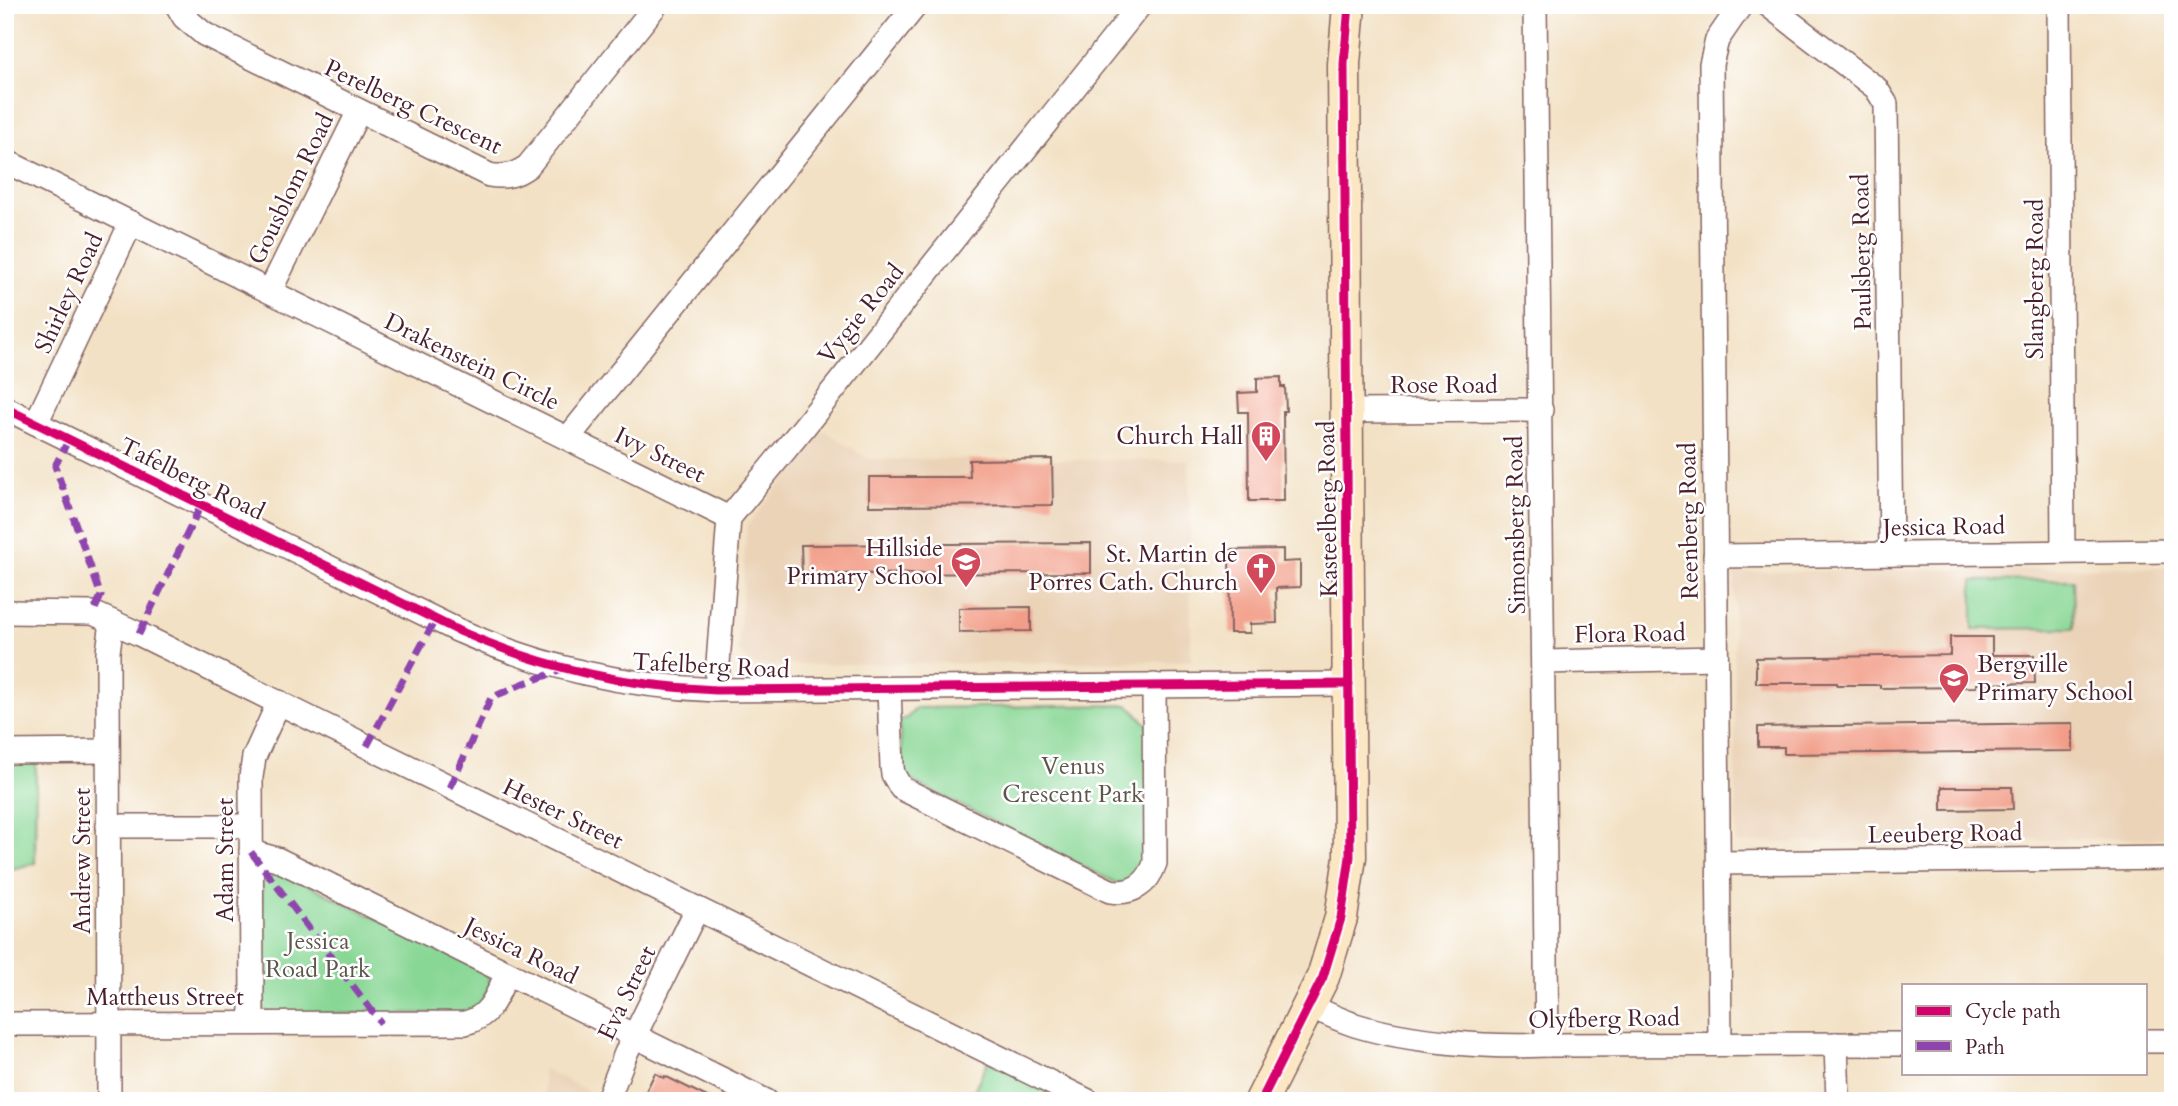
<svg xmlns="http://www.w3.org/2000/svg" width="2178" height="1106" font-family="Cardo,serif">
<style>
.built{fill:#ebd3b8}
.green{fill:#89d795;stroke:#6a7b60;stroke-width:2}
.building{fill:#f29d87}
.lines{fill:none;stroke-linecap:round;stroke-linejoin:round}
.street-casing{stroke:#856361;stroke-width:26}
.secondary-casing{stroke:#856361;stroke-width:35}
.street{stroke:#fff;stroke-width:23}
.secondary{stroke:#fbe7c3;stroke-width:32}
.quiet{stroke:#8e44ad;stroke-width:7;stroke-dasharray:14 7;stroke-linecap:butt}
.cycleway-casing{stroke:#fff;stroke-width:13}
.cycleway{stroke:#d6006c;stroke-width:9}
.labels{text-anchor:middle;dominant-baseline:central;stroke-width:5;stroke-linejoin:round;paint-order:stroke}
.street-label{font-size:24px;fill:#4a1f2b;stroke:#fff}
.poi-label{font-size:24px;fill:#4a1f2b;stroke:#fff;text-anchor:end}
.park-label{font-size:24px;fill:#5d564b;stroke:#fff}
</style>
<rect width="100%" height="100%" fill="#fff"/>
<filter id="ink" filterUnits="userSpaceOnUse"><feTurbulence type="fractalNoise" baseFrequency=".0143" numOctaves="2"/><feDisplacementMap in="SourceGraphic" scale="14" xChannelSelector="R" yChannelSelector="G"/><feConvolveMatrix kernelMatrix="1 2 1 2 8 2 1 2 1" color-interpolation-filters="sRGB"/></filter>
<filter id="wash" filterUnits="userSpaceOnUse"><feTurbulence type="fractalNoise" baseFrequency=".00686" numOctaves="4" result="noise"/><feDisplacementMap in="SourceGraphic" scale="28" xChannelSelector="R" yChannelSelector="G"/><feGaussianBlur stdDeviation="1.57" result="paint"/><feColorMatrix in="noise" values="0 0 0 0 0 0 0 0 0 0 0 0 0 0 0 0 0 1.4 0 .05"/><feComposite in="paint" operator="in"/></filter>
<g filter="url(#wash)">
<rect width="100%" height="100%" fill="#f2e1c4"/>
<g class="built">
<polygon points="824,430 869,459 1189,460 1191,661 752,665 738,651 747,526"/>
<polygon points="2173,567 2173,838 1736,843 1734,572"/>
<polygon points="543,1069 595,1094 593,1101 544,1101"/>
</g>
<g class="green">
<polygon points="2073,580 2074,628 1973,629 1973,581"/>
<polygon points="1128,705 1147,724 1147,862 1142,873 1118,884 904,777 899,720 907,718 916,708"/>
<polygon points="5,759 36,759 35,863 5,871"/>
<polygon points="272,867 486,972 491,984 475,1013 270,1014 261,1006 262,873"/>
<polygon points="988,1061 1067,1101 969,1101"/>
</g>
<g id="blocks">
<g class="building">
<polygon points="1281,377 1281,387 1285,387 1286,411 1283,411 1284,501 1249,501 1248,412 1239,412 1238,393 1257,392 1257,378"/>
<polygon points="1052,459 1053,505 869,506 869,477 970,477 969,460"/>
<polygon points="1091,543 1091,573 802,574 801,545"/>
<polygon points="1283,549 1283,562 1300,561 1300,587 1276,588 1277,623 1250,624 1250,633 1230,633 1229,550"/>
<polygon points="1031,607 1031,631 959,632 959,608"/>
<polygon points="1950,637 1992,637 1992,655 2034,655 2035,683 1976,684 1976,687 1880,688 1880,685 1837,685 1837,683 1756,683 1756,658 1950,655"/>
<polygon points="2073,723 2073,751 1784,754 1784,747 1758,747 1758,727"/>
<polygon points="1942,787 2012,787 2013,809 1942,810"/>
<polygon points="655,1073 664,1078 665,1076 715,1101 641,1101"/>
</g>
</g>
</g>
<g filter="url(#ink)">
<use href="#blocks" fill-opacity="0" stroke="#856361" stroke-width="2"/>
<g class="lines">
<g class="street-casing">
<g id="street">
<path d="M 177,5 L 184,17 L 204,34 L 489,175 C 505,178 516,175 528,166 L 656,5"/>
<polyline points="1535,5 1547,1045"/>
<polyline points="1768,5 1876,88 1886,104 1891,554"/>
<polyline points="2059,5 2063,552"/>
<polyline points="5,161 729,518"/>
<polyline points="270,291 359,111"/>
<path d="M 5,408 L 457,630 C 543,668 623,686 716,690 L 1349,684"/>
<polyline points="1347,411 1541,410"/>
<polyline points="36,423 131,223"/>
<polyline points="568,438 916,5"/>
<polyline points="1715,556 2173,551"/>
<polyline points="5,612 93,613 139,634 1088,1101"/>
<polyline points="1544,662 1716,658"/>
<path d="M 889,689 L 892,767 L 893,774 L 901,788 L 1110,891 C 1132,895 1148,884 1155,863 L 1154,685"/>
<polyline points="716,690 729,518 804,427 1140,5"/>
<polyline points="5,752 108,751"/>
<polyline points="108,826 250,826"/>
<polyline points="251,852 277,859 766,1101"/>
<polyline points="1719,863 2173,858"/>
<path d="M 1310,1006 C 1325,1013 1340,1020 1355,1025 C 1410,1042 1490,1048 1547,1045 L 1903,1044"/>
<polyline points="249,1023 252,1011 251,777 254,757 279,702"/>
<path d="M 5,1024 L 465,1023 C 491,1017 497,995 507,973"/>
<polyline points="2145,1041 2173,1041"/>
<polyline points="1720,1044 1711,64 1717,40 1741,5"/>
<polyline points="1836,1044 1838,1101"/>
<polyline points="109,1101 108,652 112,622"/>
<polyline points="607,1101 626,1053 697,909"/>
</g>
</g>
<g class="secondary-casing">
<polyline id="secondary" points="1261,1101 1323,977 1341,918 1350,857 1344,64 1349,5"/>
</g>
<use href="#street" class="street"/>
<use href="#secondary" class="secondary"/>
<g class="quiet">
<polyline points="69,439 55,466 101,596 93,613"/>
<polyline points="139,634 201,505"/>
<polyline points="367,746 435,620"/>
<polyline points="450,788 491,698 522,684 562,670"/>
<polyline points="251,852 381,1023"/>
</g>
<g class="cycleway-casing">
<g id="cycleway">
<path d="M 5,408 L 457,630 C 543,668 623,686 716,690 L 1349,684"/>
<polyline points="1261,1101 1323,977 1341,918 1350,857 1344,64 1349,5"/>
</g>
</g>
<use href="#cycleway" class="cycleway"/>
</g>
</g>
<defs>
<g id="building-pin" transform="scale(1.575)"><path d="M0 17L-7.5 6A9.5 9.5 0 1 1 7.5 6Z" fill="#d1495b" stroke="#fff"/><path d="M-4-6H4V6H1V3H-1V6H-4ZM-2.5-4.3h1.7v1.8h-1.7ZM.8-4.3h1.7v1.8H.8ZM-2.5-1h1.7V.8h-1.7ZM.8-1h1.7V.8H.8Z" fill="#fff"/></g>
<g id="school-pin" transform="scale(1.575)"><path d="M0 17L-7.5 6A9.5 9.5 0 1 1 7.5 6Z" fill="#d1495b" stroke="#fff"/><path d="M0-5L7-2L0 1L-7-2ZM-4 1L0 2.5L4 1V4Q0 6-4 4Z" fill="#fff"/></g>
<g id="church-pin" transform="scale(1.575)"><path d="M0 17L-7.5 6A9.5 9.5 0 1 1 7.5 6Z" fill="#d1495b" stroke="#fff"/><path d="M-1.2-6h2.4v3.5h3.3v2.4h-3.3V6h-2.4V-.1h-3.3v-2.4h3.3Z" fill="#fff"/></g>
</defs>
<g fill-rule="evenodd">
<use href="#building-pin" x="1266" y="436"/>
<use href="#school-pin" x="966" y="562"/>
<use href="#church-pin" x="1261" y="568"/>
<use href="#school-pin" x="1954" y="678"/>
</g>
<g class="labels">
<g class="street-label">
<text transform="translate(413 107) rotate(25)">Perelberg Crescent</text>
<text transform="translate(291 189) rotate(-64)">Gousblom Road</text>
<text transform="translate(1862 252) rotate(-91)">Paulsberg Road</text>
<text transform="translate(2035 279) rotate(-90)">Slangberg Road</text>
<text transform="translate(69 293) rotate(-65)">Shirley Road</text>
<text transform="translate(861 314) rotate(-51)">Vygie Road</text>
<text transform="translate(472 362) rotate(26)">Drakenstein Circle</text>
<text x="1444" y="385">Rose Road</text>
<text transform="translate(660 455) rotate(26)">Ivy Street</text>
<text transform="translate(192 479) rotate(26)">Tafelberg Road</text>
<text transform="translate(1328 509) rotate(-91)">Kasteelberg Road</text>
<text transform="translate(1689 521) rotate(-91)">Reenberg Road</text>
<text transform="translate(1516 525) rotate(-91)">Simonsberg Road</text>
<text transform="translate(1944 527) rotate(-1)">Jessica Road</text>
<text transform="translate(1630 634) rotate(-1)">Flora Road</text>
<text transform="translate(711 666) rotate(3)">Tafelberg Road</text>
<text transform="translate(563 814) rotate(26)">Hester Street</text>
<text transform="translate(1945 834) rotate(-1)">Leeuberg Road</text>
<text transform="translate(225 860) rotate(-90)">Adam Street</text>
<text transform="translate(82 861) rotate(-90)">Andrew Street</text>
<text transform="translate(521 951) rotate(26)">Jessica Road</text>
<text transform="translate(627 993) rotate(-64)">Eva Street</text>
<text x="165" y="997">Mattheus Street</text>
<text transform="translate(1604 1019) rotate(-1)">Olyfberg Road</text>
</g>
<g class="poi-label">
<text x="1243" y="436">Church Hall</text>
<text x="943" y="548">Hillside<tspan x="943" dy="28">Primary School</tspan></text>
<text x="1238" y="554">St. Martin de<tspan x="1238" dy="28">Porres Cath. Church</tspan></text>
<text x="1977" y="664" text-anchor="start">Bergville<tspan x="1977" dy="28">Primary School</tspan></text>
</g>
<g class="park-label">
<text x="1073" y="766">Venus<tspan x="1073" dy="28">Crescent Park</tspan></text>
<text x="318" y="941">Jessica<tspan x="318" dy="28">Road Park</tspan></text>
</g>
</g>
<rect width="2178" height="1106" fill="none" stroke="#fff" stroke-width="28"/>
<rect x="1902" y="984" width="245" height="91" fill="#ffffff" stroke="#b7a5aa" stroke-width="2"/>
<rect x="1916" y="1006" width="35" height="10" fill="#d6006c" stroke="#b7a5aa" stroke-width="2"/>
<text x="1965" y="1018" font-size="21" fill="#4a1f2b">Cycle path</text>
<rect x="1916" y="1041" width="35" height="10" fill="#8e44ad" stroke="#b7a5aa" stroke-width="2"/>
<text x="1965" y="1054" font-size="21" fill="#4a1f2b">Path</text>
</svg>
